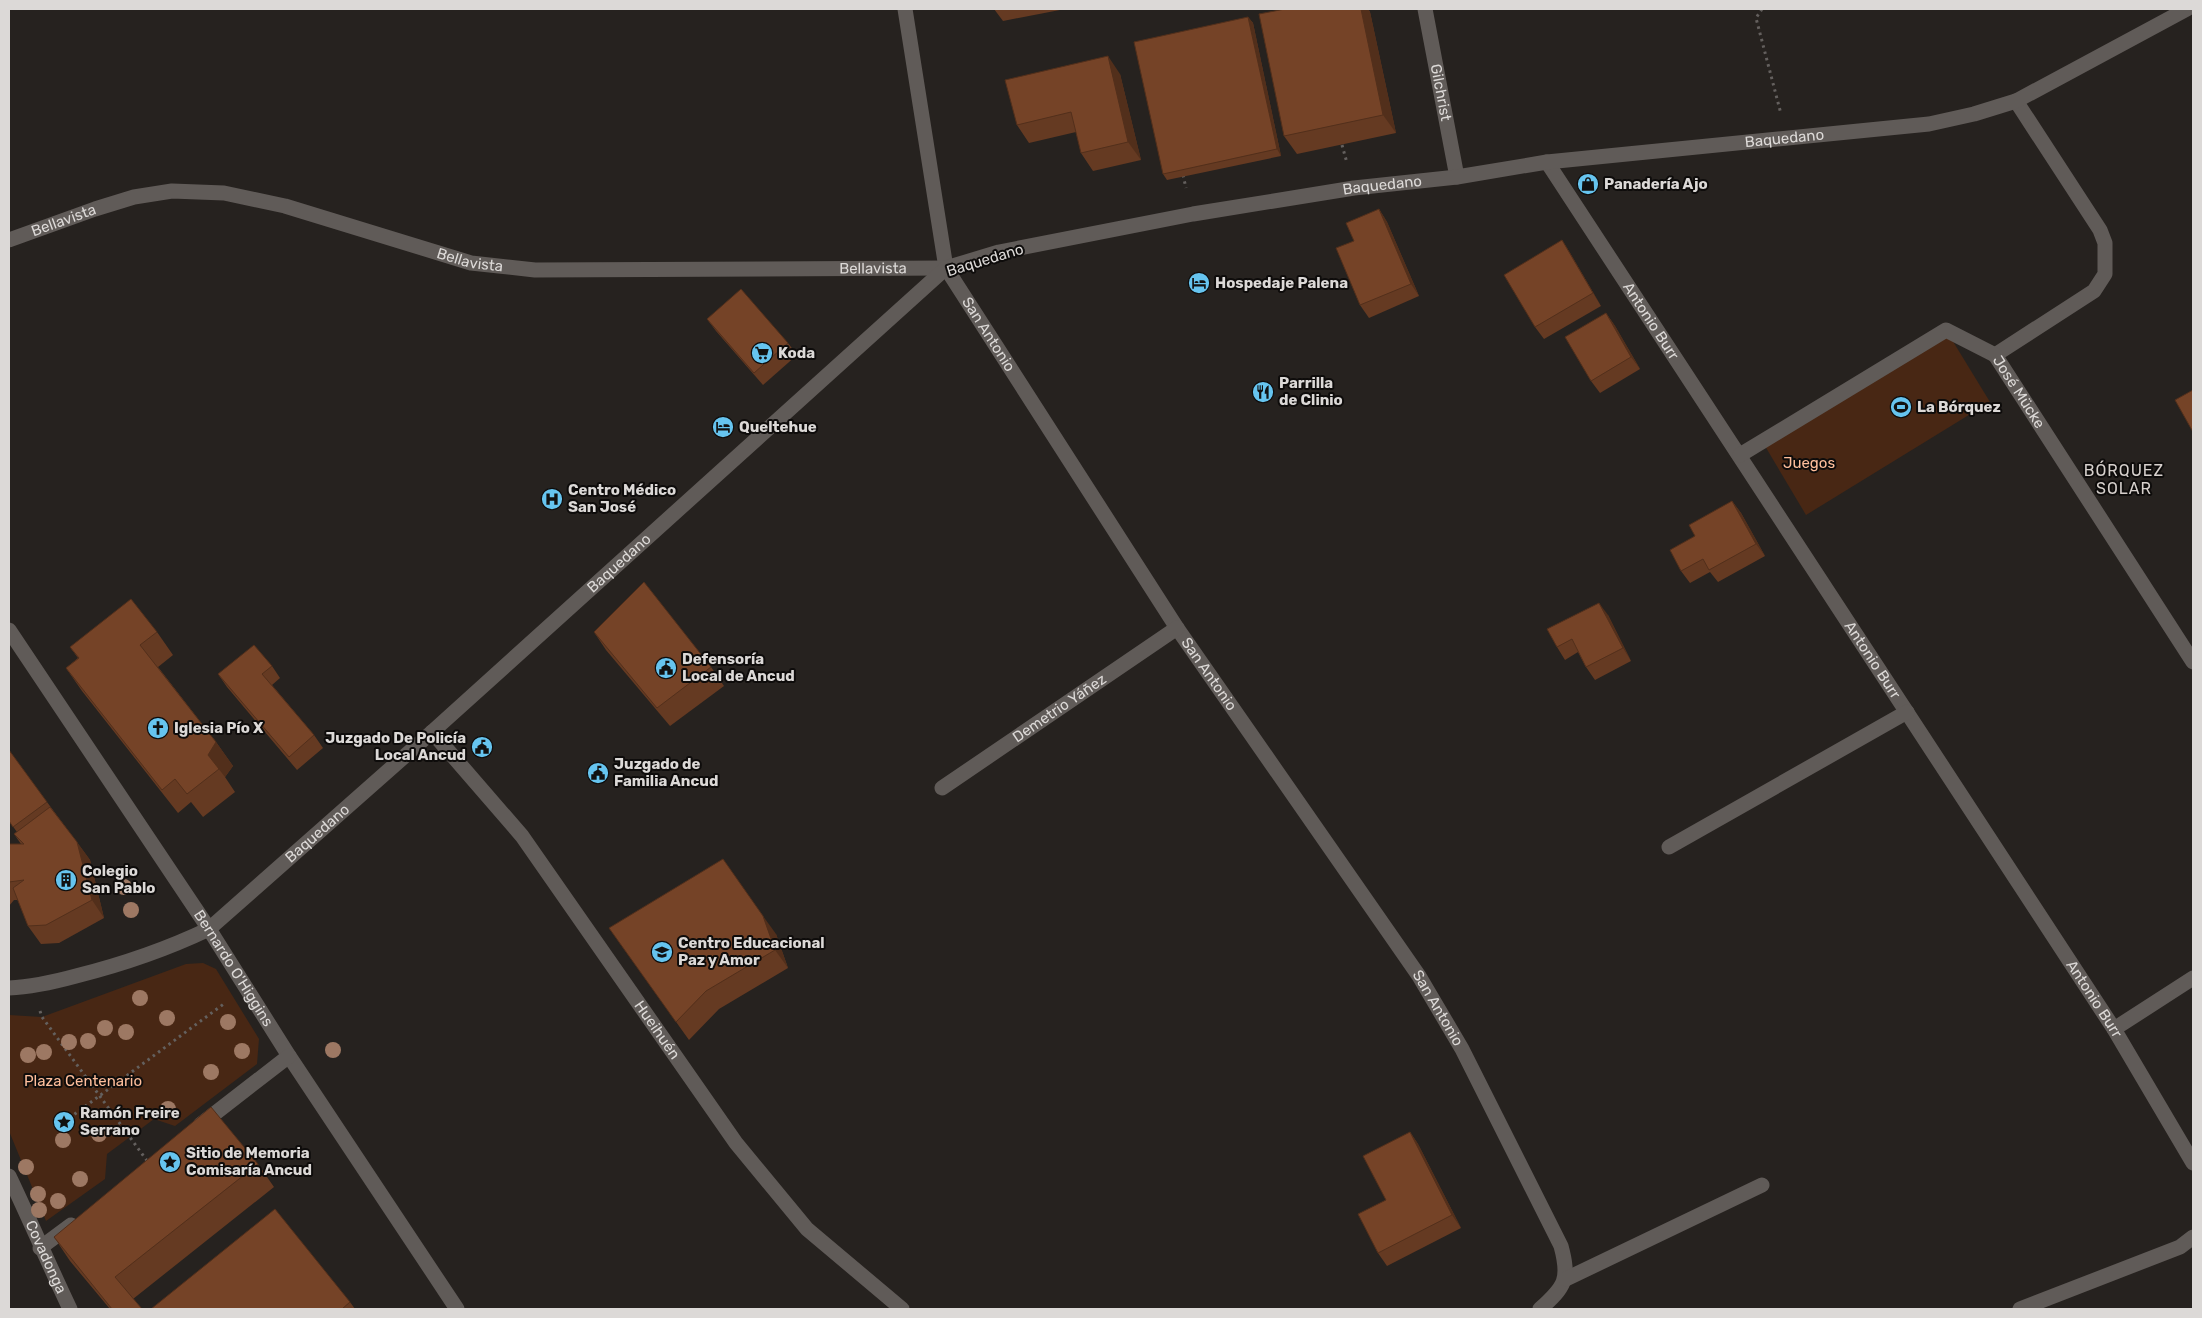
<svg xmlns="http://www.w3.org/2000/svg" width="2202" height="1318" font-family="Rubik,sans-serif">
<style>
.green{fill:#482714}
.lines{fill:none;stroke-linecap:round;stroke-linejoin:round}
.path{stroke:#64605e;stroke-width:3;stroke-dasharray:2.5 4;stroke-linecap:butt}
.minor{stroke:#605b58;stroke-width:15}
.tree{fill:#9d7863}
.wall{fill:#653a22}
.shaded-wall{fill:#522f1b}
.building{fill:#754327;stroke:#522f1b}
.labels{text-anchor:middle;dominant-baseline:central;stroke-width:4;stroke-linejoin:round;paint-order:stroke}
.street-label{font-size:15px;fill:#dcd9d7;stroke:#0e0c0b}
.poi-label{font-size:15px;font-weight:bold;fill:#dcd9d7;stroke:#0e0c0b;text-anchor:start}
.park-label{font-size:15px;fill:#febe9b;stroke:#0e0c0b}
.neighbourhood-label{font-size:16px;letter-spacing:1px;fill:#d6d0cc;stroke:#0e0c0b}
</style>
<rect width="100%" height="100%" fill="#26221f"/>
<g class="green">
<polygon points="1946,330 1990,402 1806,515 1762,441"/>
<polygon points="203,963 216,969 259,1039 257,1064 175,1126 154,1119 107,1154 105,1179 46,1221 9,1131 9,1015 42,1017 186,964"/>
</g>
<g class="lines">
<g class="path">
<polyline points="1762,9 1756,18 1781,114"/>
<polyline points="1342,145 1347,163"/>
<polyline points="1183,175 1186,188"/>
<polyline points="40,1011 42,1017 148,1162"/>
<polyline points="64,1122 225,1003"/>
</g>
<g class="minor">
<path id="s1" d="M 905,9 L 946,268 L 1177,628 L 1419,976 L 1462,1049 L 1561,1246 C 1570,1279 1565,1287 1540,1309"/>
<path id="s2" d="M 1425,9 L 1457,177"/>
<path id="s3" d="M 2016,101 L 2100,230 L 2105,243 L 2105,274 L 2094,291 L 1995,355 L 2193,662"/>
<path id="s4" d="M 1547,162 L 2114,1029 L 2193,1163"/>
<path id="s5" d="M 9,240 L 95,209 L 134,197 L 172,191 L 224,193 L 285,206 L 471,263 L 535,270 L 946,268"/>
<polyline points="1740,455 1946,330 1995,355"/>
<path id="s6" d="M 9,630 L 209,929 L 289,1056 L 457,1309"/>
<path id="s7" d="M 432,732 L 522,836 L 736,1143 L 807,1229 L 902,1309"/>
<path id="s8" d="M 942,788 L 1177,628"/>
<polyline points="1669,847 1907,712"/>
<path id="s9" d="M 9,988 C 32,987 54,982 76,976 C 124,964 165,950 209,929 L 432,732 L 946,268 L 999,252 L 1193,214 L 1354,188 L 1457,177 L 1547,162 L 1929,124 L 1974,114 L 2016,101 L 2187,9"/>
<polyline points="2114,1029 2193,978"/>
<polyline points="200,1125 289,1056"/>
<path id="s10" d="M 9,1176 C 30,1220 49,1265 70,1309"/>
<polyline points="40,1248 71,1225"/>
<polyline points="1566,1279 1762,1185"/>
<polyline points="2020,1309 2180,1247 2193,1237"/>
</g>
</g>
<g class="tree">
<circle cx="124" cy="887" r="8"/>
<circle cx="131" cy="910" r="8"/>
<circle cx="140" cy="998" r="8"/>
<circle cx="167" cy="1018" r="8"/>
<circle cx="228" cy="1022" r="8"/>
<circle cx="105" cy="1028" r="8"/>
<circle cx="126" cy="1032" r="8"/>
<circle cx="88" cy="1041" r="8"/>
<circle cx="69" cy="1042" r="8"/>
<circle cx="333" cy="1050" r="8"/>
<circle cx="242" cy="1051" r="8"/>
<circle cx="44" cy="1052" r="8"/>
<circle cx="28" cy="1055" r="8"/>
<circle cx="211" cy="1072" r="8"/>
<circle cx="168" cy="1109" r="8"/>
<circle cx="99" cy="1134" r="8"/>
<circle cx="63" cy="1140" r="8"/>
<circle cx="26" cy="1167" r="8"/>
<circle cx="80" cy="1179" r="8"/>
<circle cx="38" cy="1194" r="8"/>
<circle cx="58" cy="1201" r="8"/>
<circle cx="39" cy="1210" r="8"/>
</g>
<g class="wall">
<polygon points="994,9 1065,9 1003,21"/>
<polygon points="1285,9 1368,9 1370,12 1396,133 1297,154 1284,136"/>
<polygon points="1248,17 1253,23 1281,156 1167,180 1163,174"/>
<polygon points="1120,74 1141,160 1093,171 1081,153 1076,132 1029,143 1017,125"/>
<polygon points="1379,209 1387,222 1419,296 1369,318 1360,305 1354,241"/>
<polygon points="1562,240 1570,253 1601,306 1544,339 1535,327"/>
<polygon points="1606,313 1615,326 1640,369 1600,393 1591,381"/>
<polygon points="707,319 788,343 797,355 763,385 716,331"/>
<polygon points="1732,501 1741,513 1765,556 1718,582 1710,572 1690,583 1681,571 1695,536"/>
<polygon points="1608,615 1631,661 1595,680 1586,667 1578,652 1565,660 1557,647"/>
<polygon points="157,632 173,655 158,667 216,742 233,766 225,777 235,792 203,817 191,802 178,813 82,691 66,668 78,658 70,647"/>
<polygon points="594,632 711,667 724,686 670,726 606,650"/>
<polygon points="272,666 280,678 272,685 314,735 323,748 297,770 227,687 218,674"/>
<polygon points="47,802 90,860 104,918 59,943 41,944 28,926 18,900 14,900 9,906 9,844 21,844 14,834 17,832 9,821"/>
<polygon points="609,928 776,934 788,968 719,1009 689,1040"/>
<polygon points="1410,1132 1418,1144 1461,1228 1387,1266 1378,1253 1386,1200"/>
<polygon points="258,1164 274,1187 133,1299 142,1309 110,1309 70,1261 54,1237"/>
<polygon points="350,1302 355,1309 151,1309"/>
</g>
<g class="shaded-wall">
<polygon points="1361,9 1368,9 1370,12 1396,133 1383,115"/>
<polygon points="1248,17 1253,23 1281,156 1277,149"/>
<polygon points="1108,56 1120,74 1141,160 1128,142"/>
<polygon points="1379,209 1387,222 1419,296 1411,284"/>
<polygon points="1562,240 1570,253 1601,306 1593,293"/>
<polygon points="1606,313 1615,326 1640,369 1631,357"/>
<polygon points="1732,501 1741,513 1765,556 1756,544"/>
<polygon points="1599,603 1608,615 1631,661 1623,648"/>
<polygon points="216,742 233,766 225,777 208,755"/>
<polygon points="77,842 90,860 104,918 92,900"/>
<polygon points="763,916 776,934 788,968 775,950"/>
<polygon points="1410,1132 1418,1144 1461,1228 1452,1215"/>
</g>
<g class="building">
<polygon points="1285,9 1361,9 1383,115 1284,136 1259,14"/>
<polygon points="1248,17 1277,149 1163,174 1134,42"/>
<polygon points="1108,56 1128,142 1081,153 1071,112 1017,125 1005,80"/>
<polygon points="1379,209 1411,284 1360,305 1336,248 1354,241 1346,223"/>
<polygon points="1562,240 1593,293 1535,327 1504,275"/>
<polygon points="741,289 788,343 754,373 707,319"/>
<polygon points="1606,313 1631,357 1591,381 1565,337"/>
<polygon points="2193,390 2193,432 2175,400"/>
<polygon points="1732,501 1756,544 1709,570 1703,559 1681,571 1670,550 1695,536 1689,525"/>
<polygon points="644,582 711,667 657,708 594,632"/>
<polygon points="131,599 157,632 140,645 216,742 208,755 219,769 187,794 175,779 162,790 66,668 79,658 70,647"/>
<polygon points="1599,603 1623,648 1586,667 1572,639 1557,647 1547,629"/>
<polygon points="254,645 272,666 262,674 314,735 289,757 218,674"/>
<polygon points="9,750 47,802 13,827 9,821"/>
<polygon points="50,807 77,842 92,900 46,925 28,926 13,888 24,880 9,882 9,844 24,844 14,834"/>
<polygon points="723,859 763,916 775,950 706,991 676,1022 609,928"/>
<polygon points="211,1107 258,1164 115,1277 142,1309 112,1309 54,1237"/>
<polygon points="1410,1132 1452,1215 1378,1253 1358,1214 1386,1200 1363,1156"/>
<polygon points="275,1209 350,1302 342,1309 151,1309"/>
</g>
<defs>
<g id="shop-disc" transform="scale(1.125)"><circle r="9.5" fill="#66c4ef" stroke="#0e0c0b"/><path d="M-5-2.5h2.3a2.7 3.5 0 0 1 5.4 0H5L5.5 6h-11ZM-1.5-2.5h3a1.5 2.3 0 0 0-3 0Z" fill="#111"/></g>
<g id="hotel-disc" transform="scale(1.125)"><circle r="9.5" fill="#66c4ef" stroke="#0e0c0b"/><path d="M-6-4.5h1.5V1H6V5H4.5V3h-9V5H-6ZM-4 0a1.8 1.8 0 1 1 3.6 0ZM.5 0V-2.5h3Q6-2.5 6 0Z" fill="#111"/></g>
<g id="supermarket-disc" transform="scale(1.125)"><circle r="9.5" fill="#66c4ef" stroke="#0e0c0b"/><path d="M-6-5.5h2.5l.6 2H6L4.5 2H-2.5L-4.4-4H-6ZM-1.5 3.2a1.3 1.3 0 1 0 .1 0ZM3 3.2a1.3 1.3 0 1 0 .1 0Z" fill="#111"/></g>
<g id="restaurant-disc" transform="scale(1.125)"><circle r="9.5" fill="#66c4ef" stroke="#0e0c0b"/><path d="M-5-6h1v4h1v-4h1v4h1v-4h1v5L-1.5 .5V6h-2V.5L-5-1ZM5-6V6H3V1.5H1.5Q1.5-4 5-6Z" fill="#111"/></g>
<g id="stadium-disc" transform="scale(1.125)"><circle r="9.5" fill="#66c4ef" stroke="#0e0c0b"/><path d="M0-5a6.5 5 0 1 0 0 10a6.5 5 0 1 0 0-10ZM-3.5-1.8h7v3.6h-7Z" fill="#111"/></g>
<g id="hospital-disc" transform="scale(1.125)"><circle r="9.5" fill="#66c4ef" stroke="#0e0c0b"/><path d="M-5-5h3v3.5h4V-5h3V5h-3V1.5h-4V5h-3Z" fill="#111"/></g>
<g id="civic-disc" transform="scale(1.125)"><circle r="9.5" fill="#66c4ef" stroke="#0e0c0b"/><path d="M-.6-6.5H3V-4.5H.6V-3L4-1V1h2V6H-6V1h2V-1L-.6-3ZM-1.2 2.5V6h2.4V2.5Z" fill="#111"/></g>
<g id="church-disc" transform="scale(1.125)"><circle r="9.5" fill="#66c4ef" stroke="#0e0c0b"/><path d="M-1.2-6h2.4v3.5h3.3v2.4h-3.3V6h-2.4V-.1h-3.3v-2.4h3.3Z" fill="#111"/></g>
<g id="building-disc" transform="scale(1.125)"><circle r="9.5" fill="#66c4ef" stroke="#0e0c0b"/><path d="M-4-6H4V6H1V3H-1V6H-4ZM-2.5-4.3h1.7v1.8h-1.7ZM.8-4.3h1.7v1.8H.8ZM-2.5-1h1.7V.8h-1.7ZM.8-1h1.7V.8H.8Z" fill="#111"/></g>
<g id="school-disc" transform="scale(1.125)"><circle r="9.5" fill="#66c4ef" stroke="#0e0c0b"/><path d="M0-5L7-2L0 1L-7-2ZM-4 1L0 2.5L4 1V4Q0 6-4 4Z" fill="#111"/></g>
<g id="sight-disc" transform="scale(1.125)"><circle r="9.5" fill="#66c4ef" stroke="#0e0c0b"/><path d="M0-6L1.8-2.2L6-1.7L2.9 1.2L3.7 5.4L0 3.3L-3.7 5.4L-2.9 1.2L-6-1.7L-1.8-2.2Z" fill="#111"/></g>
</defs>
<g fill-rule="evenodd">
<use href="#shop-disc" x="1588" y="184"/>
<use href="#hotel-disc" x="1199" y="283"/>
<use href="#supermarket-disc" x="762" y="353"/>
<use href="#restaurant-disc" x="1263" y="392"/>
<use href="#stadium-disc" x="1901" y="407"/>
<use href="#hotel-disc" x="723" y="427"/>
<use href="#hospital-disc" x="552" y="499"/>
<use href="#civic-disc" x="666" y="668"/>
<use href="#church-disc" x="158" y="728"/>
<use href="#civic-disc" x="482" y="747"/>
<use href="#civic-disc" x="598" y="773"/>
<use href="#building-disc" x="66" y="880"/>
<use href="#school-disc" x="662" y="952"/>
<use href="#sight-disc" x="64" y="1122"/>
<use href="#sight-disc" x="170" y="1162"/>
</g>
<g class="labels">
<g class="street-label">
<text stroke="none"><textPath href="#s2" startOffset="85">Gilchrist</textPath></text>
<text stroke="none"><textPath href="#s9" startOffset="2049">Baquedano</textPath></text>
<text stroke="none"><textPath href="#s9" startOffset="1644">Baquedano</textPath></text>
<text stroke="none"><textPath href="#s5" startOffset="58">Bellavista</textPath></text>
<text stroke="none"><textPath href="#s5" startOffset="478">Bellavista</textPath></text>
<text transform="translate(985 260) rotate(-17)">Baquedano</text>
<text stroke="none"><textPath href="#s5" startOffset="882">Bellavista</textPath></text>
<text stroke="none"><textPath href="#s4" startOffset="190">Antonio Burr</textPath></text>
<text stroke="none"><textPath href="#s1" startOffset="341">San Antonio</textPath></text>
<text stroke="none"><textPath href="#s3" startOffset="381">José Mücke</textPath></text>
<text stroke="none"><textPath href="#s9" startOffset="759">Baquedano</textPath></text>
<text stroke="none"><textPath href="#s4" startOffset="595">Antonio Burr</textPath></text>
<text stroke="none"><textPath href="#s1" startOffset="746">San Antonio</textPath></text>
<text stroke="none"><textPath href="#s8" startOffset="142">Demetrio Yáñez</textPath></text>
<text stroke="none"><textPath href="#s9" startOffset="354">Baquedano</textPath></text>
<text stroke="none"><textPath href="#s6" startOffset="406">Bernardo O'Higgins</textPath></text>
<text stroke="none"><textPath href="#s4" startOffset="1000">Antonio Burr</textPath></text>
<text stroke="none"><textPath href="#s1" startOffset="1151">San Antonio</textPath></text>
<text stroke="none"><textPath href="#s7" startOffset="374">Hueihuén</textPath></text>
<text stroke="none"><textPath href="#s10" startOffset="89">Covadonga</textPath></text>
</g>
<g class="poi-label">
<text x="1604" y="184">Panadería Ajo</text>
<text x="1215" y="283">Hospedaje Palena</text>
<text x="778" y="353">Koda</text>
<text x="1279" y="383">Parrilla<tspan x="1279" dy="17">de Clinio</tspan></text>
<text x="1917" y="407">La Bórquez</text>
<text x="739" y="427">Queltehue</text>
<text x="568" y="490">Centro Médico<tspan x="568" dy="17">San José</tspan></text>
<text x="682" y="659">Defensoría<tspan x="682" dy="17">Local de Ancud</tspan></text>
<text x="174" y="728">Iglesia Pío X</text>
<text x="466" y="738" text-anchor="end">Juzgado De Policía<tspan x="466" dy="17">Local Ancud</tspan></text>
<text x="614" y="764">Juzgado de<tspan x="614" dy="17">Familia Ancud</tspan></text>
<text x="82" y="871">Colegio<tspan x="82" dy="17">San Pablo</tspan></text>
<text x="678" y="943">Centro Educacional<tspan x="678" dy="17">Paz y Amor</tspan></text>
<text x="80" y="1113">Ramón Freire<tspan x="80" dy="17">Serrano</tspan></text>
<text x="186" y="1153">Sitio de Memoria<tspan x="186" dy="17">Comisaría Ancud</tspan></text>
</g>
<g class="park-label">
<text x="1809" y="463">Juegos</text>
<text x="83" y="1081">Plaza Centenario</text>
</g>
<g class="neighbourhood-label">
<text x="2124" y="470">BÓRQUEZ<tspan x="2124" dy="18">SOLAR</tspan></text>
</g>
</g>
<rect width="2202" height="1318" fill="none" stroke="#dcd9d7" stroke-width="20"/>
</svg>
